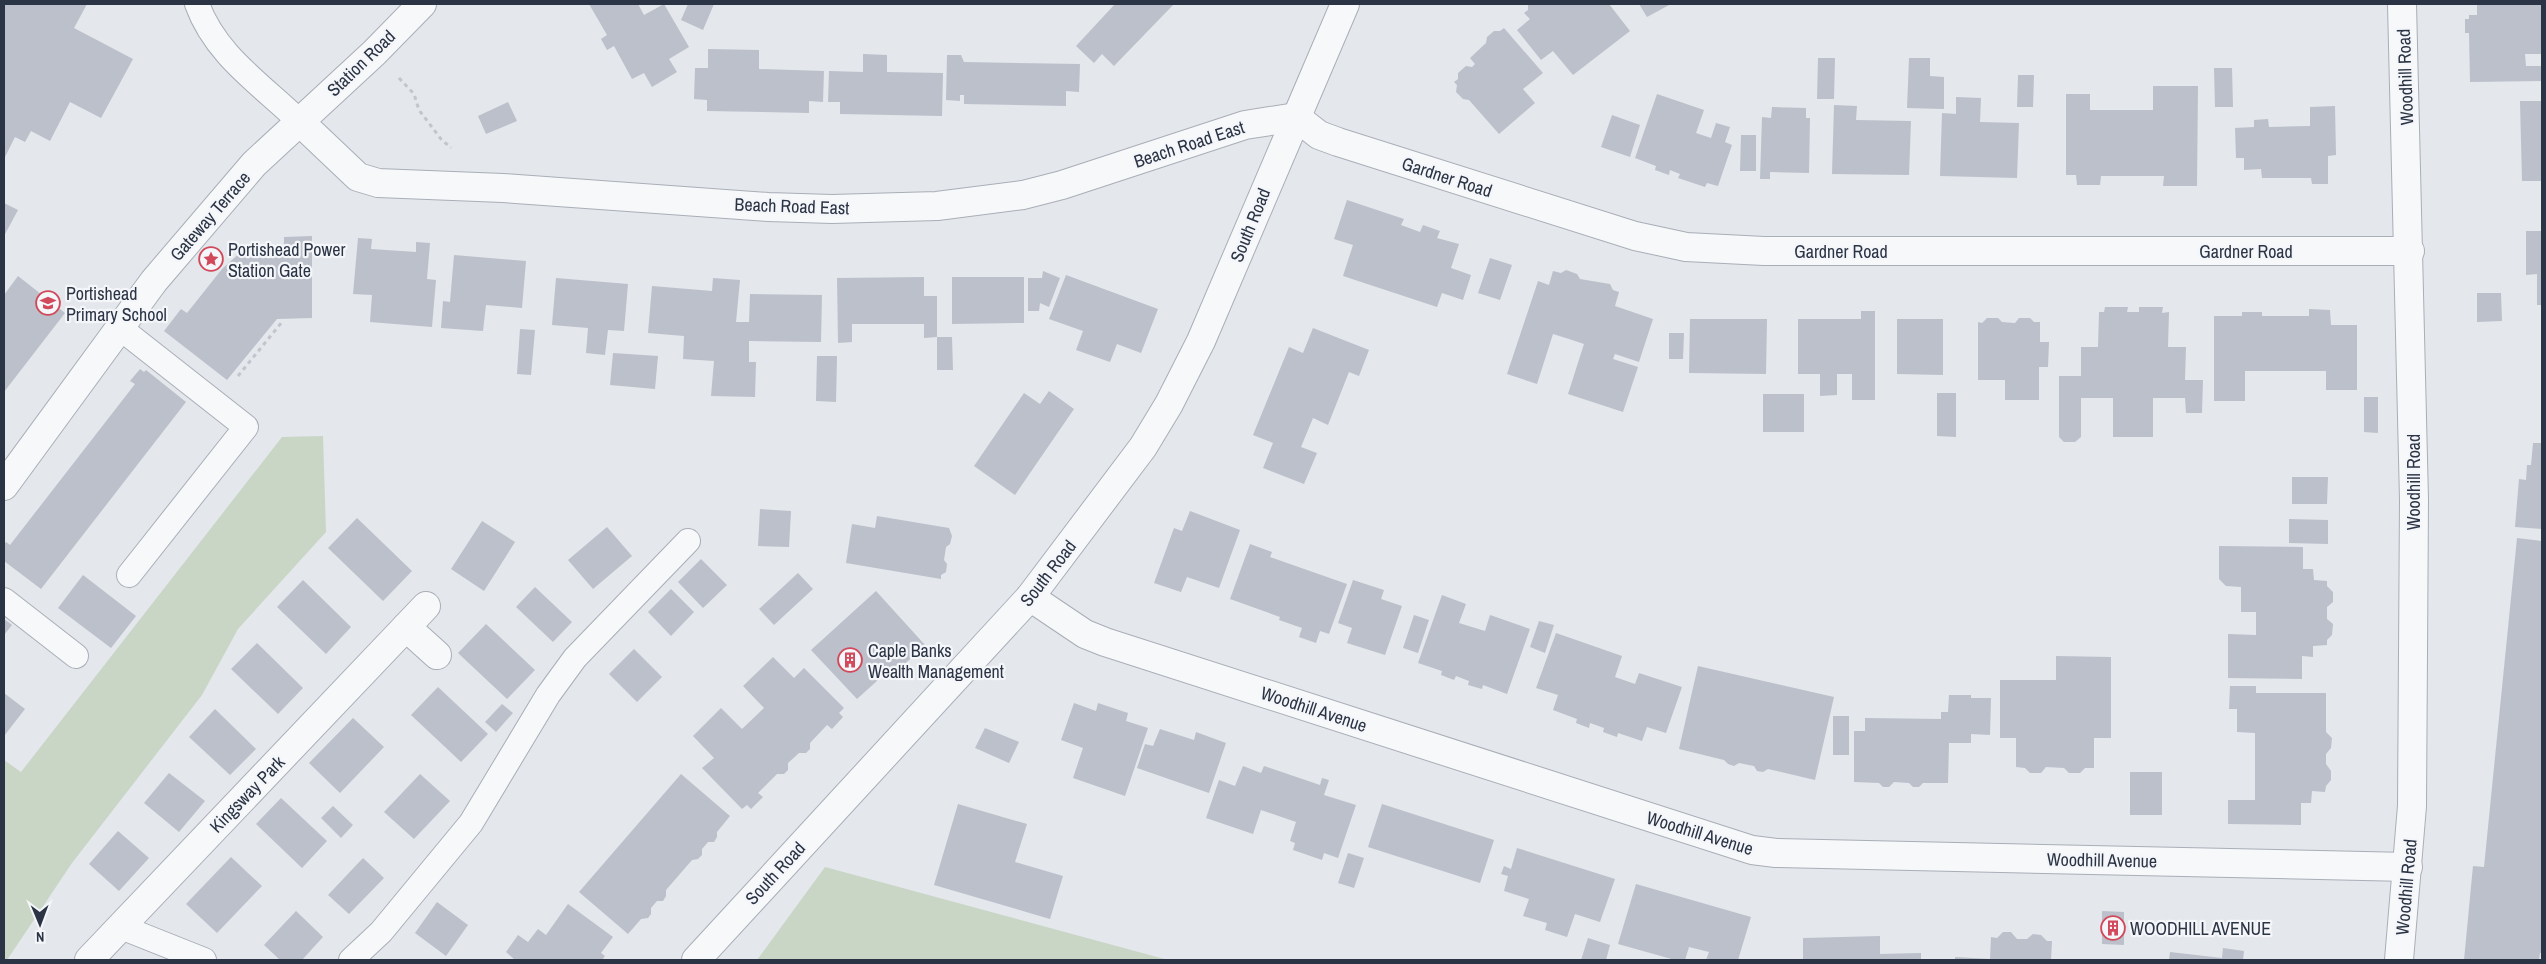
<svg xmlns="http://www.w3.org/2000/svg" width="2546" height="964" font-family="'Archivo Narrow',sans-serif">
<style>
.green{fill:#c9d6c5}
.building{fill:#bbc0ca}
.lines{fill:none;stroke-linecap:round;stroke-linejoin:round}
.service-casing{stroke:#a9aeb7;stroke-width:26}
.minor-casing{stroke:#a9aeb7;stroke-width:30}
.path{stroke:#c2c5cb;stroke-width:3;stroke-dasharray:4 4;stroke-linecap:butt}
.service{stroke:#f7f8fa;stroke-width:24}
.minor{stroke:#f7f8fa;stroke-width:28}
.labels{text-anchor:middle;dominant-baseline:central;stroke-width:4.5;stroke-linejoin:round;paint-order:stroke}
.street-label{font-size:18px;fill:#2b3445;stroke:#f4f6f9}
.poi-label{font-size:18px;fill:#2b3445;stroke:#f4f6f9;text-anchor:start}
</style>
<rect width="100%" height="100%" fill="#e4e7ec"/>
<g class="green">
<polygon points="323,436 326,532 238,629 202,695 72,863 7,960 4,960 4,760 21,772 282,437"/>
<polygon points="825,867 1168,960 757,960"/>
</g>
<g class="building">
<polygon points="4,4 87,4 74,28 133,59 101,118 70,102 50,141 31,131 25,142 15,137 4,159"/>
<polygon points="589,4 638,4 644,15 664,4 689,47 669,59 677,72 652,87 644,73 632,79 614,46 607,50 601,39 607,35"/>
<polygon points="688,4 714,4 703,30 681,20"/>
<polygon points="1115,4 1174,4 1114,66 1102,54 1094,63 1076,46"/>
<polygon points="1528,4 1609,4 1630,31 1573,75 1553,51 1541,60 1517,30 1530,19 1524,13 1528,10"/>
<polygon points="1639,4 1671,4 1647,17"/>
<polygon points="2477,4 2542,4 2542,54 2525,54 2526,66 2542,66 2542,81 2470,82 2469,33 2465,33 2465,19 2469,19 2469,15 2477,15"/>
<polygon points="1504,28 1543,73 1523,89 1535,103 1499,134 1469,100 1463,99 1456,92 1457,85 1454,82 1458,79 1458,73 1466,66 1472,67 1475,64 1470,58 1486,43 1487,37 1494,31 1500,31"/>
<polygon points="708,49 759,50 759,69 824,71 823,102 809,101 809,113 707,111 707,100 694,99 695,68 708,68"/>
<polygon points="863,54 887,55 887,72 943,73 942,116 840,114 840,102 828,102 829,71 863,72"/>
<polygon points="947,55 961,55 964,62 1080,64 1079,92 1066,91 1066,106 964,104 964,95 960,95 960,101 946,100"/>
<polygon points="1818,58 1835,58 1834,99 1817,99"/>
<polygon points="1909,58 1930,58 1930,76 1944,77 1944,109 1907,108"/>
<polygon points="2214,68 2232,68 2233,107 2215,107"/>
<polygon points="2018,75 2034,75 2033,107 2017,107"/>
<polygon points="2153,86 2198,86 2197,186 2163,186 2164,176 2101,176 2100,185 2077,185 2076,175 2066,175 2066,94 2090,94 2090,110 2153,110"/>
<polygon points="1657,94 1704,110 1696,133 1711,138 1716,123 1730,127 1725,142 1732,145 1718,186 1707,183 1705,187 1678,178 1680,174 1670,170 1669,175 1655,170 1656,166 1635,158"/>
<polygon points="1956,97 1981,98 1980,122 2019,123 2017,178 1940,176 1942,113 1956,114"/>
<polygon points="2520,101 2542,101 2542,181 2522,181"/>
<polygon points="508,102 517,121 486,134 478,116"/>
<polygon points="1834,105 1857,106 1856,120 1911,121 1909,175 1832,174"/>
<polygon points="2335,106 2336,155 2328,156 2328,184 2312,184 2311,178 2262,178 2261,169 2244,170 2244,158 2236,158 2235,128 2254,127 2254,120 2268,119 2269,127 2310,126 2310,107"/>
<polygon points="1772,107 1806,108 1806,118 1810,118 1809,173 1770,172 1770,179 1760,179 1762,117 1771,118"/>
<polygon points="1612,115 1640,125 1630,157 1601,147"/>
<polygon points="1741,135 1756,135 1756,171 1740,171"/>
<polygon points="1347,200 1404,219 1401,225 1420,232 1423,225 1440,231 1437,238 1459,244 1451,268 1471,275 1463,300 1442,293 1437,307 1343,276 1353,245 1334,239"/>
<polygon points="4,203 18,210 4,236"/>
<polygon points="2526,231 2542,231 2542,305 2537,305 2537,274 2526,275"/>
<polygon points="312,236 312,318 277,319 227,380 164,331 181,309 187,313 222,269 242,251 258,246 284,246 284,237"/>
<polygon points="358,238 372,239 371,249 416,252 416,242 430,243 427,279 436,280 432,327 370,322 372,295 353,294"/>
<polygon points="454,255 526,261 522,308 486,305 483,331 441,328 443,301 450,302"/>
<polygon points="1490,258 1512,265 1500,300 1478,293"/>
<polygon points="1566,270 1577,274 1580,279 1610,284 1613,290 1619,292 1615,306 1653,319 1639,362 1615,354 1613,359 1638,367 1623,412 1568,394 1584,344 1569,339 1553,334 1537,384 1507,374 1538,281 1549,285 1553,271 1561,273"/>
<polygon points="1043,271 1060,278 1049,307 1040,303 1039,311 1028,311 1028,278 1042,278"/>
<polygon points="1066,275 1158,309 1141,353 1117,344 1110,362 1076,350 1083,331 1049,319"/>
<polygon points="18,276 65,313 4,392 4,295"/>
<polygon points="924,277 924,296 937,296 937,337 952,337 953,370 937,370 937,337 924,338 924,324 852,324 852,342 838,343 837,278"/>
<polygon points="952,277 1024,277 1024,323 952,324"/>
<polygon points="556,278 628,284 624,331 608,330 605,355 586,353 588,328 552,325"/>
<polygon points="713,278 740,280 736,322 749,322 750,294 822,295 821,342 749,341 749,362 756,362 755,397 711,396 714,361 683,359 684,336 648,333 652,286 712,291"/>
<polygon points="2477,293 2501,293 2502,321 2477,322"/>
<polygon points="2105,307 2128,307 2127,312 2139,312 2139,307 2163,307 2162,313 2169,312 2168,347 2186,347 2185,380 2203,380 2202,413 2186,413 2185,398 2153,398 2153,437 2113,437 2113,398 2081,398 2081,437 2075,442 2064,442 2059,437 2059,376 2081,376 2081,347 2098,347 2099,312 2104,312"/>
<polygon points="2309,309 2330,310 2331,325 2357,325 2357,390 2326,390 2326,371 2245,371 2245,401 2214,401 2214,316 2242,316 2242,312 2262,312 2262,316 2309,316"/>
<polygon points="1861,311 1875,311 1875,400 1852,400 1852,374 1837,374 1837,395 1820,396 1820,374 1798,374 1798,319 1861,319"/>
<polygon points="1987,318 1998,318 2002,322 2015,323 2019,318 2030,318 2034,322 2040,322 2040,342 2049,342 2048,367 2039,367 2039,400 2005,400 2005,380 1978,380 1978,322 1982,323"/>
<polygon points="1690,319 1767,319 1766,374 1689,373"/>
<polygon points="1897,319 1943,319 1943,375 1897,374"/>
<polygon points="1313,328 1369,350 1359,376 1349,372 1328,425 1313,418 1301,447 1317,453 1304,484 1263,468 1273,443 1253,435 1289,347 1303,353"/>
<polygon points="520,329 535,330 531,375 517,374"/>
<polygon points="1669,333 1684,333 1683,359 1669,359"/>
<polygon points="613,353 658,356 655,389 610,385"/>
<polygon points="817,356 837,356 836,402 816,401"/>
<polygon points="140,369 144,372 146,370 186,402 41,589 4,561 4,544 6,542 10,545 135,384 130,381"/>
<polygon points="1049,391 1074,409 1015,495 974,466 1024,393 1040,404"/>
<polygon points="1937,393 1956,393 1956,437 1937,436"/>
<rect x="1763" y="394" width="41" height="38"/>
<polygon points="2364,397 2378,397 2378,433 2364,432"/>
<polygon points="2533,443 2542,443 2542,529 2515,527 2519,479 2526,480 2527,465 2531,465"/>
<polygon points="2292,477 2328,477 2327,504 2292,504"/>
<polygon points="760,509 791,511 789,547 758,546"/>
<polygon points="1190,511 1240,530 1219,588 1187,577 1181,592 1154,583 1174,528 1182,531"/>
<polygon points="877,516 949,528 952,536 950,544 946,547 944,560 947,564 946,572 941,575 941,579 846,563 852,524 875,528"/>
<polygon points="357,518 412,571 383,601 328,548"/>
<polygon points="2289,519 2328,520 2328,544 2289,543"/>
<polygon points="482,521 515,542 484,591 451,569"/>
<polygon points="607,527 632,556 593,589 568,560"/>
<polygon points="2517,538 2542,541 2542,953 2540,953 2539,960 2464,960 2473,866 2484,867"/>
<polygon points="1250,544 1272,552 1270,557 1347,584 1329,634 1320,631 1316,643 1299,637 1302,628 1279,620 1280,617 1230,599"/>
<polygon points="2219,546 2303,547 2303,569 2313,569 2314,580 2327,581 2327,586 2333,592 2333,602 2327,607 2327,619 2333,624 2332,635 2327,640 2327,645 2313,646 2313,657 2302,656 2302,679 2228,678 2228,634 2256,635 2256,612 2241,612 2241,587 2226,586 2219,579"/>
<polygon points="701,559 727,585 703,608 678,582"/>
<polygon points="798,573 813,589 774,625 759,609"/>
<polygon points="83,575 136,616 111,648 58,608"/>
<polygon points="303,580 351,627 326,654 277,607"/>
<polygon points="1353,580 1384,590 1381,599 1402,606 1385,655 1347,643 1352,628 1338,623"/>
<polygon points="535,587 572,622 553,642 516,607"/>
<polygon points="671,589 694,612 671,636 648,612"/>
<polygon points="876,591 925,645 893,675 889,670 857,699 811,650"/>
<polygon points="1442,595 1466,604 1459,623 1485,631 1490,615 1530,629 1507,694 1483,685 1482,689 1468,685 1469,681 1456,676 1454,680 1441,675 1442,671 1418,663"/>
<polygon points="1414,615 1429,620 1418,653 1403,648"/>
<polygon points="4,619 12,625 4,635"/>
<polygon points="1539,621 1554,625 1545,653 1530,647"/>
<polygon points="486,624 535,670 507,699 458,653"/>
<polygon points="1556,633 1622,656 1615,677 1635,684 1639,673 1682,687 1666,733 1647,727 1642,741 1618,733 1617,737 1603,732 1604,728 1590,723 1589,728 1576,723 1577,719 1553,710 1558,695 1536,688"/>
<polygon points="257,643 303,688 278,714 231,669"/>
<polygon points="634,649 662,677 637,702 609,674"/>
<polygon points="2056,656 2111,657 2111,738 2094,738 2094,768 2085,768 2080,773 2069,773 2064,768 2046,767 2041,773 2030,773 2025,768 2016,767 2016,738 2000,738 2000,680 2056,680"/>
<polygon points="773,657 794,678 804,668 844,708 839,713 843,717 832,729 827,725 810,743 810,749 806,753 799,753 788,763 788,770 784,774 777,774 758,793 763,797 751,809 747,805 742,809 702,768 714,758 693,736 721,708 742,729 764,708 743,686"/>
<polygon points="1698,666 1834,697 1815,780 1768,769 1763,772 1757,771 1754,766 1739,763 1734,766 1728,764 1724,760 1679,749"/>
<polygon points="2230,686 2256,686 2256,693 2326,693 2326,732 2332,738 2331,748 2326,754 2326,764 2331,771 2331,780 2326,786 2325,792 2312,791 2311,803 2301,803 2301,825 2228,824 2228,800 2255,800 2255,733 2237,732 2237,709 2229,709"/>
<polygon points="438,687 488,734 461,762 411,715"/>
<polygon points="4,693 25,709 4,736"/>
<polygon points="1949,695 1971,695 1971,698 1991,698 1990,735 1971,734 1971,743 1949,743 1948,783 1923,783 1919,787 1913,787 1909,783 1894,782 1889,787 1883,787 1879,783 1854,782 1854,731 1865,731 1865,718 1941,719 1941,712 1948,712"/>
<polygon points="1074,703 1096,711 1098,703 1128,713 1126,721 1148,728 1125,796 1073,778 1083,748 1061,740"/>
<polygon points="502,704 513,713 496,732 485,722"/>
<polygon points="215,709 256,749 230,775 189,737"/>
<rect x="1833" y="716" width="16" height="39"/>
<polygon points="353,718 384,747 340,793 309,763"/>
<polygon points="985,728 1019,742 1009,763 975,748"/>
<polygon points="1160,729 1194,740 1196,732 1226,743 1209,793 1137,768 1145,744 1153,746"/>
<polygon points="1243,766 1261,773 1264,766 1320,785 1322,778 1329,780 1324,795 1356,805 1338,858 1324,853 1322,860 1293,850 1295,843 1290,841 1296,822 1261,810 1253,834 1206,818 1219,780 1235,786"/>
<rect x="2130" y="772" width="32" height="43"/>
<polygon points="169,773 205,801 179,832 144,803"/>
<polygon points="420,774 450,801 414,839 384,812"/>
<polygon points="681,774 730,816 717,832 717,837 714,842 708,842 702,849 702,855 698,859 692,860 666,890 666,896 663,901 657,901 651,908 651,914 648,918 641,919 628,934 579,892"/>
<polygon points="281,798 327,841 302,868 256,824"/>
<polygon points="958,804 1027,824 1015,862 1063,876 1050,919 934,885"/>
<polygon points="1382,804 1494,840 1480,883 1368,847"/>
<polygon points="333,806 353,825 341,838 321,818"/>
<polygon points="118,831 149,858 119,891 89,864"/>
<polygon points="1517,848 1615,879 1600,922 1575,914 1567,937 1545,930 1547,923 1523,916 1529,899 1504,891 1508,876 1501,874 1504,866 1511,869"/>
<polygon points="1348,853 1364,858 1354,888 1338,883"/>
<polygon points="231,857 262,886 217,933 186,904"/>
<polygon points="363,858 384,878 349,914 328,895"/>
<polygon points="1636,884 1751,917 1738,960 1706,960 1709,952 1689,947 1685,960 1675,960 1618,944"/>
<polygon points="437,902 468,925 446,956 415,933"/>
<polygon points="568,904 613,937 601,953 605,956 602,960 515,960 506,952 518,935 528,942 538,929 546,935"/>
<polygon points="296,911 323,937 302,960 280,960 264,945"/>
<polygon points="2102,911 2124,912 2124,945 2102,944"/>
<polygon points="2003,932 2011,932 2017,939 2027,939 2033,934 2041,935 2047,941 2052,941 2051,960 1955,960 1955,957 1990,959 1991,937 1997,938"/>
<polygon points="1880,936 1880,954 1921,953 1921,960 1803,960 1803,938"/>
<polygon points="1588,938 1610,945 1606,960 1581,960"/>
<polygon points="2223,948 2244,951 2243,960 2169,960 2170,952 2222,958"/>
</g>
<g class="lines">
<g class="service-casing">
<g id="service">
<path d="M 197,4 C 216,56 261,84 300,122"/>
<polyline points="120,328 246,427 129,575"/>
<polyline points="4,600 76,656"/>
<polyline points="121,927 204,960"/>
<polyline points="351,960 381,932 471,823 548,695 575,658 688,541"/>
</g>
</g>
<g class="minor-casing">
<g id="minor">
<polyline points="1296,117 1319,135 1338,142 1635,236 1686,247 1764,251 2410,251"/>
<polyline points="300,122 358,177 378,183 503,188 768,207 832,209 937,206 1023,195 1062,185 1245,125 1296,117"/>
<polyline points="4,486 154,281 254,164 374,53 422,4"/>
<polyline points="1030,597 1085,634 1105,642 1752,850 1776,853 2408,867"/>
<polyline points="406,627 437,655"/>
<polyline points="89,960 426,606"/>
<polyline points="696,960 1030,597 1143,447 1169,404 1201,341 1345,4"/>
<polyline points="2399,960 2412,806 2414,500 2402,4"/>
</g>
</g>
<g class="path">
<polyline points="399,78 414,94 419,110 441,139 451,148"/>
<polyline points="238,376 282,322"/>
</g>
<use href="#service" class="service"/>
<use href="#minor" class="minor"/>
</g>
<defs>
<g id="sight-ring" transform="scale(1.25)"><circle r="9.5" fill="#f4f6f9" stroke="#d1495b" stroke-width="1.5"/><path d="M0-6L1.8-2.2L6-1.7L2.9 1.2L3.7 5.4L0 3.3L-3.7 5.4L-2.9 1.2L-6-1.7L-1.8-2.2Z" fill="#d1495b"/></g>
<g id="school-ring" transform="scale(1.25)"><circle r="9.5" fill="#f4f6f9" stroke="#d1495b" stroke-width="1.5"/><path d="M0-5L7-2L0 1L-7-2ZM-4 1L0 2.5L4 1V4Q0 6-4 4Z" fill="#d1495b"/></g>
<g id="building-ring" transform="scale(1.25)"><circle r="9.5" fill="#f4f6f9" stroke="#d1495b" stroke-width="1.5"/><path d="M-4-6H4V6H1V3H-1V6H-4ZM-2.5-4.3h1.7v1.8h-1.7ZM.8-4.3h1.7v1.8H.8ZM-2.5-1h1.7V.8h-1.7ZM.8-1h1.7V.8H.8Z" fill="#d1495b"/></g>
</defs>
<g fill-rule="evenodd">
<use href="#sight-ring" x="211" y="259"/>
<use href="#school-ring" x="48" y="303"/>
<use href="#building-ring" x="850" y="660"/>
<use href="#building-ring" x="2113" y="928"/>
</g>
<g class="labels">
<g class="street-label">
<text transform="translate(361 63) rotate(-44)">Station Road</text>
<text transform="translate(2405 77) rotate(-92)">Woodhill Road</text>
<text transform="translate(1189 144) rotate(-18)">Beach Road East</text>
<text transform="translate(1447 177) rotate(18)">Gardner Road</text>
<text transform="translate(792 206) rotate(2)">Beach Road East</text>
<text transform="translate(210 216) rotate(-49)">Gateway Terrace</text>
<text transform="translate(1250 225) rotate(-68)">South Road</text>
<text x="1841" y="251">Gardner Road</text>
<text x="2246" y="251">Gardner Road</text>
<text transform="translate(2413 482) rotate(-90)">Woodhill Road</text>
<text transform="translate(1048 573) rotate(-52)">South Road</text>
<text transform="translate(1314 709) rotate(18)">Woodhill Avenue</text>
<text transform="translate(247 794) rotate(-46)">Kingsway Park</text>
<text transform="translate(1700 833) rotate(17)">Woodhill Avenue</text>
<text transform="translate(2102 860) rotate(1)">Woodhill Avenue</text>
<text transform="translate(775 873) rotate(-47)">South Road</text>
<text transform="translate(2406 887) rotate(-85)">Woodhill Road</text>
</g>
<g class="poi-label">
<text x="228" y="249">Portishead Power<tspan x="228" dy="21">Station Gate</tspan></text>
<text x="66" y="293">Portishead<tspan x="66" dy="21">Primary School</tspan></text>
<text x="868" y="650">Caple Banks<tspan x="868" dy="21">Wealth Management</tspan></text>
<text x="2130" y="928">WOODHILL AVENUE</text>
</g>
</g>
<rect width="2546" height="964" fill="none" stroke="#2b3445" stroke-width="10"/>
<g transform="translate(40 924) rotate(179)" stroke="#f4f6f9" stroke-width="4" paint-order="stroke">
<path d="M0-4L9 19L0 12L-9 19Z" fill="#2b3445"/>
<text y="-8" font-size="14" font-weight="bold" text-anchor="middle" fill="#2b3445">N</text>
</g>
</svg>
